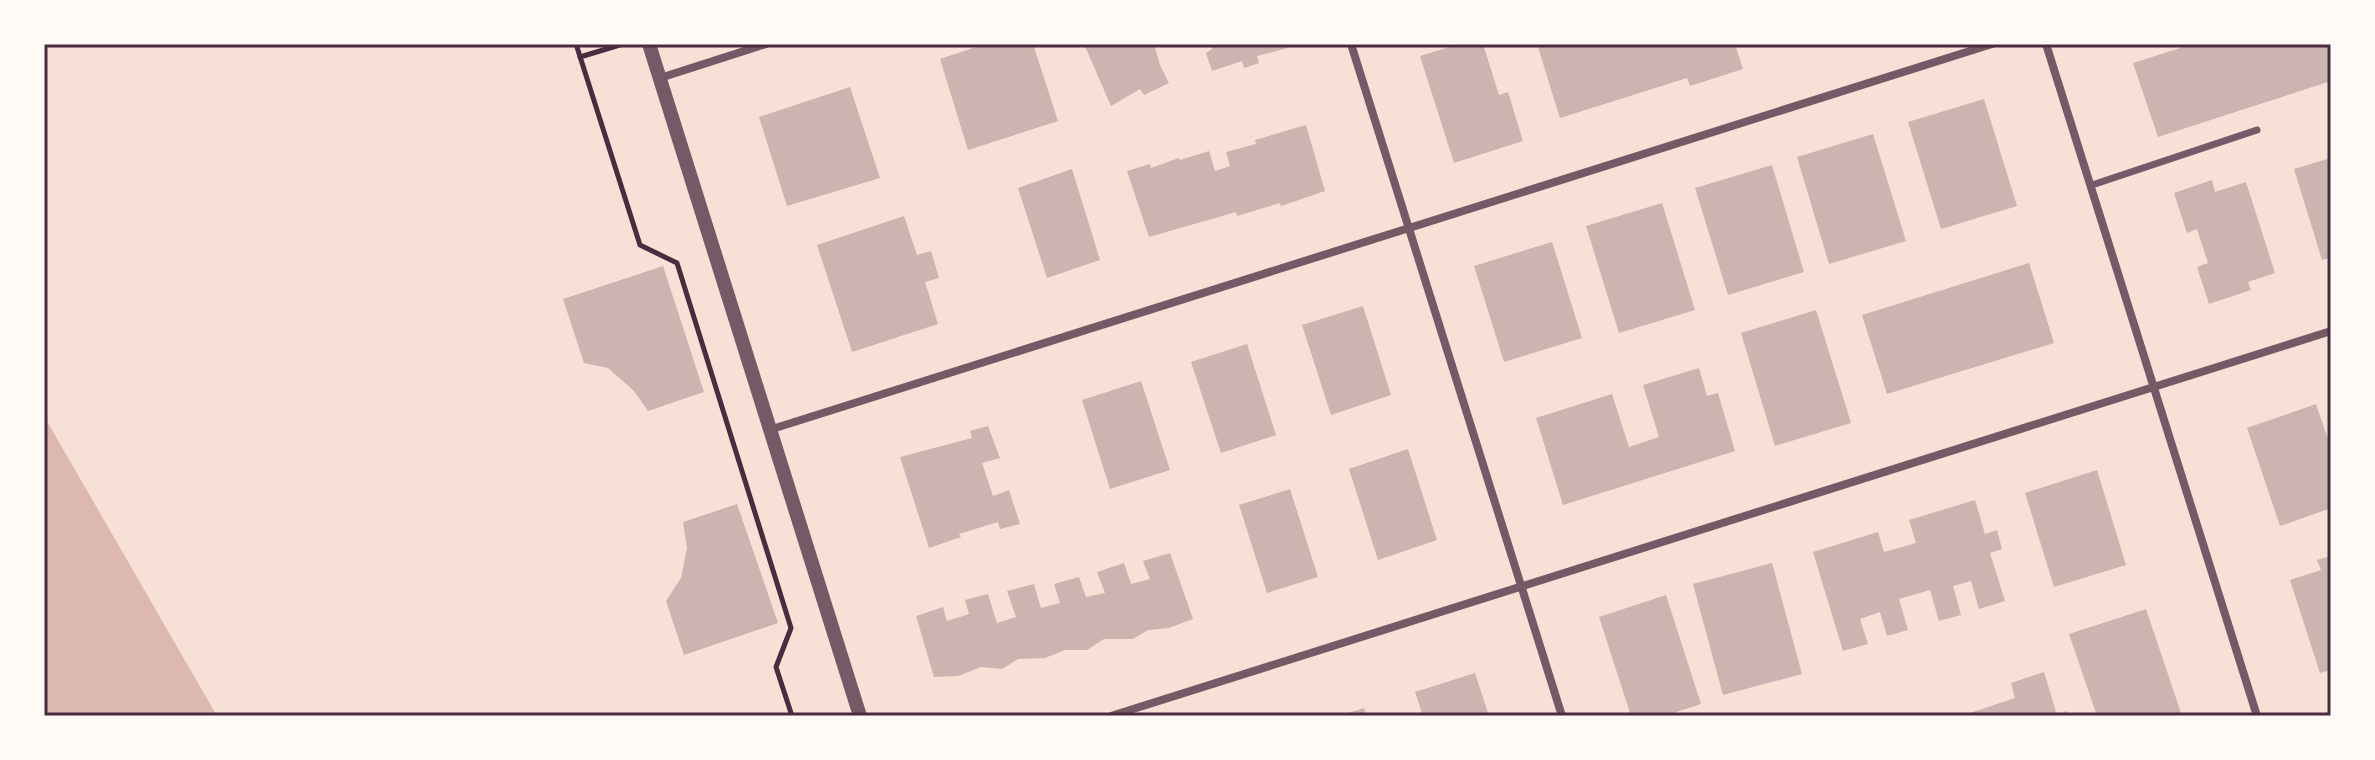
<svg xmlns="http://www.w3.org/2000/svg" width="2375" height="760" font-family="'Crimson Pro',serif">
<style>
.water{fill:#dcb8b0}
.building{fill:#ccb4b1}
.lines{fill:none;stroke-linecap:round;stroke-linejoin:round}
.path{stroke:#4a2c40;stroke-width:5}
.pedestrian{stroke:#755966;stroke-width:7}
.minor{stroke:#755966;stroke-width:8}
.tertiary{stroke:#755966;stroke-width:14}
.neatline{fill:none;stroke:#4a2c40;stroke-width:3}
</style>
<rect width="100%" height="100%" fill="#f7e1d7"/>
<polygon class="water" points="44,416 217,716 44,716"/>
<g class="building">
<polygon points="985,44 1033,44 1058,121 968,150 940,59"/>
<polygon points="1084,44 1154,44 1160,65 1169,83 1144,95 1140,89 1111,106"/>
<polygon points="1210,44 1287,44 1288,48 1257,56 1259,63 1244,68 1242,61 1212,71 1206,53 1212,49"/>
<polygon points="1459,44 1483,44 1499,95 1508,92 1523,141 1454,163 1420,56"/>
<polygon points="1537,44 1735,44 1743,69 1690,86 1687,78 1560,118"/>
<polygon points="2193,44 2331,44 2331,81 2158,137 2133,63"/>
<polygon points="850,87 880,178 787,206 759,117"/>
<polygon points="1984,99 2017,206 1941,229 1908,122"/>
<polygon points="1306,125 1325,191 1281,206 1280,203 1237,216 1236,212 1149,237 1127,171 1150,164 1151,168 1179,158 1180,160 1209,151 1215,171 1230,166 1226,152 1256,144 1255,140"/>
<polygon points="1873,134 1906,241 1829,264 1797,157"/>
<polygon points="2331,158 2331,258 2322,260 2294,169"/>
<polygon points="1772,165 1804,272 1728,295 1695,188"/>
<polygon points="1072,169 1100,260 1047,278 1018,188"/>
<polygon points="2212,180 2215,192 2246,182 2275,273 2248,282 2251,290 2209,304 2197,267 2208,263 2197,229 2187,233 2174,193"/>
<polygon points="1662,203 1695,310 1619,333 1586,226"/>
<polygon points="904,216 917,255 931,251 939,278 925,282 938,324 852,352 817,245"/>
<polygon points="1552,242 1582,338 1504,362 1474,266"/>
<polygon points="2029,263 2054,343 1887,394 1862,315"/>
<polygon points="663,266 704,392 648,411 634,391 608,368 584,363 563,299"/>
<polygon points="1363,306 1391,395 1331,415 1302,325"/>
<polygon points="1816,310 1851,423 1775,446 1741,333"/>
<polygon points="1247,344 1276,435 1221,453 1191,362"/>
<polygon points="1699,368 1707,396 1718,393 1735,451 1563,505 1536,418 1612,394 1629,447 1659,437 1643,385"/>
<polygon points="1141,381 1170,470 1110,489 1082,400"/>
<polygon points="2316,404 2331,448 2331,508 2280,526 2247,428"/>
<polygon points="988,426 1000,458 982,463 993,496 1009,490 1020,524 1000,529 998,522 959,534 961,537 929,548 900,457 972,438 970,431"/>
<polygon points="1408,449 1437,540 1378,560 1349,469"/>
<polygon points="2097,470 2126,565 2054,587 2025,493"/>
<polygon points="1290,489 1318,577 1267,593 1239,505"/>
<polygon points="1975,500 1985,534 1997,530 2002,549 1990,553 2005,601 1979,609 1971,581 1953,586 1961,615 1939,621 1930,590 1899,599 1908,630 1887,636 1880,612 1860,619 1868,644 1843,651 1813,552 1878,532 1884,552 1916,543 1909,520"/>
<polygon points="737,504 778,623 684,655 666,601 681,578 687,548 683,522"/>
<polygon points="1170,553 1193,619 1169,628 1148,630 1133,639 1104,639 1087,650 1065,650 1045,658 1018,659 1002,669 981,667 958,676 934,677 916,616 943,607 947,621 969,614 965,600 988,594 997,623 1016,617 1007,591 1034,584 1041,608 1060,603 1054,584 1079,577 1086,597 1105,593 1097,572 1124,563 1131,584 1150,579 1143,561"/>
<polygon points="2331,556 2331,670 2320,673 2290,580 2321,570 2317,560"/>
<polygon points="1772,563 1802,674 1723,695 1693,584"/>
<polygon points="1666,595 1701,704 1664,716 1631,716 1599,617"/>
<polygon points="2146,609 2182,716 2097,716 2069,634"/>
<polygon points="2044,672 2057,715 2066,711 2068,716 1961,716 2015,698 2011,683"/>
<polygon points="1475,673 1489,716 1423,716 1415,692"/>
<polygon points="1364,708 1367,716 1342,716 1342,715"/>
</g>
<g class="lines">
<g class="path">
<polyline points="576,44 640,245 677,263 791,628 776,667 792,716"/>
<polyline points="580,57 623,44"/>
</g>
<polyline class="pedestrian" points="2092,185 2257,130"/>
<g class="minor">
<polyline points="1351,44 1562,716"/>
<polyline points="2046,44 2257,716"/>
<polyline points="660,78 766,44"/>
<polyline points="769,430 1992,44"/>
<polyline points="1111,716 2331,331"/>
</g>
<polyline class="tertiary" points="649,44 860,716"/>
</g>
<rect width="2375" height="760" fill="none" stroke="#fffaf5" stroke-width="92"/>
<rect x="46" y="46" width="2283" height="668" class="neatline"/>
</svg>
